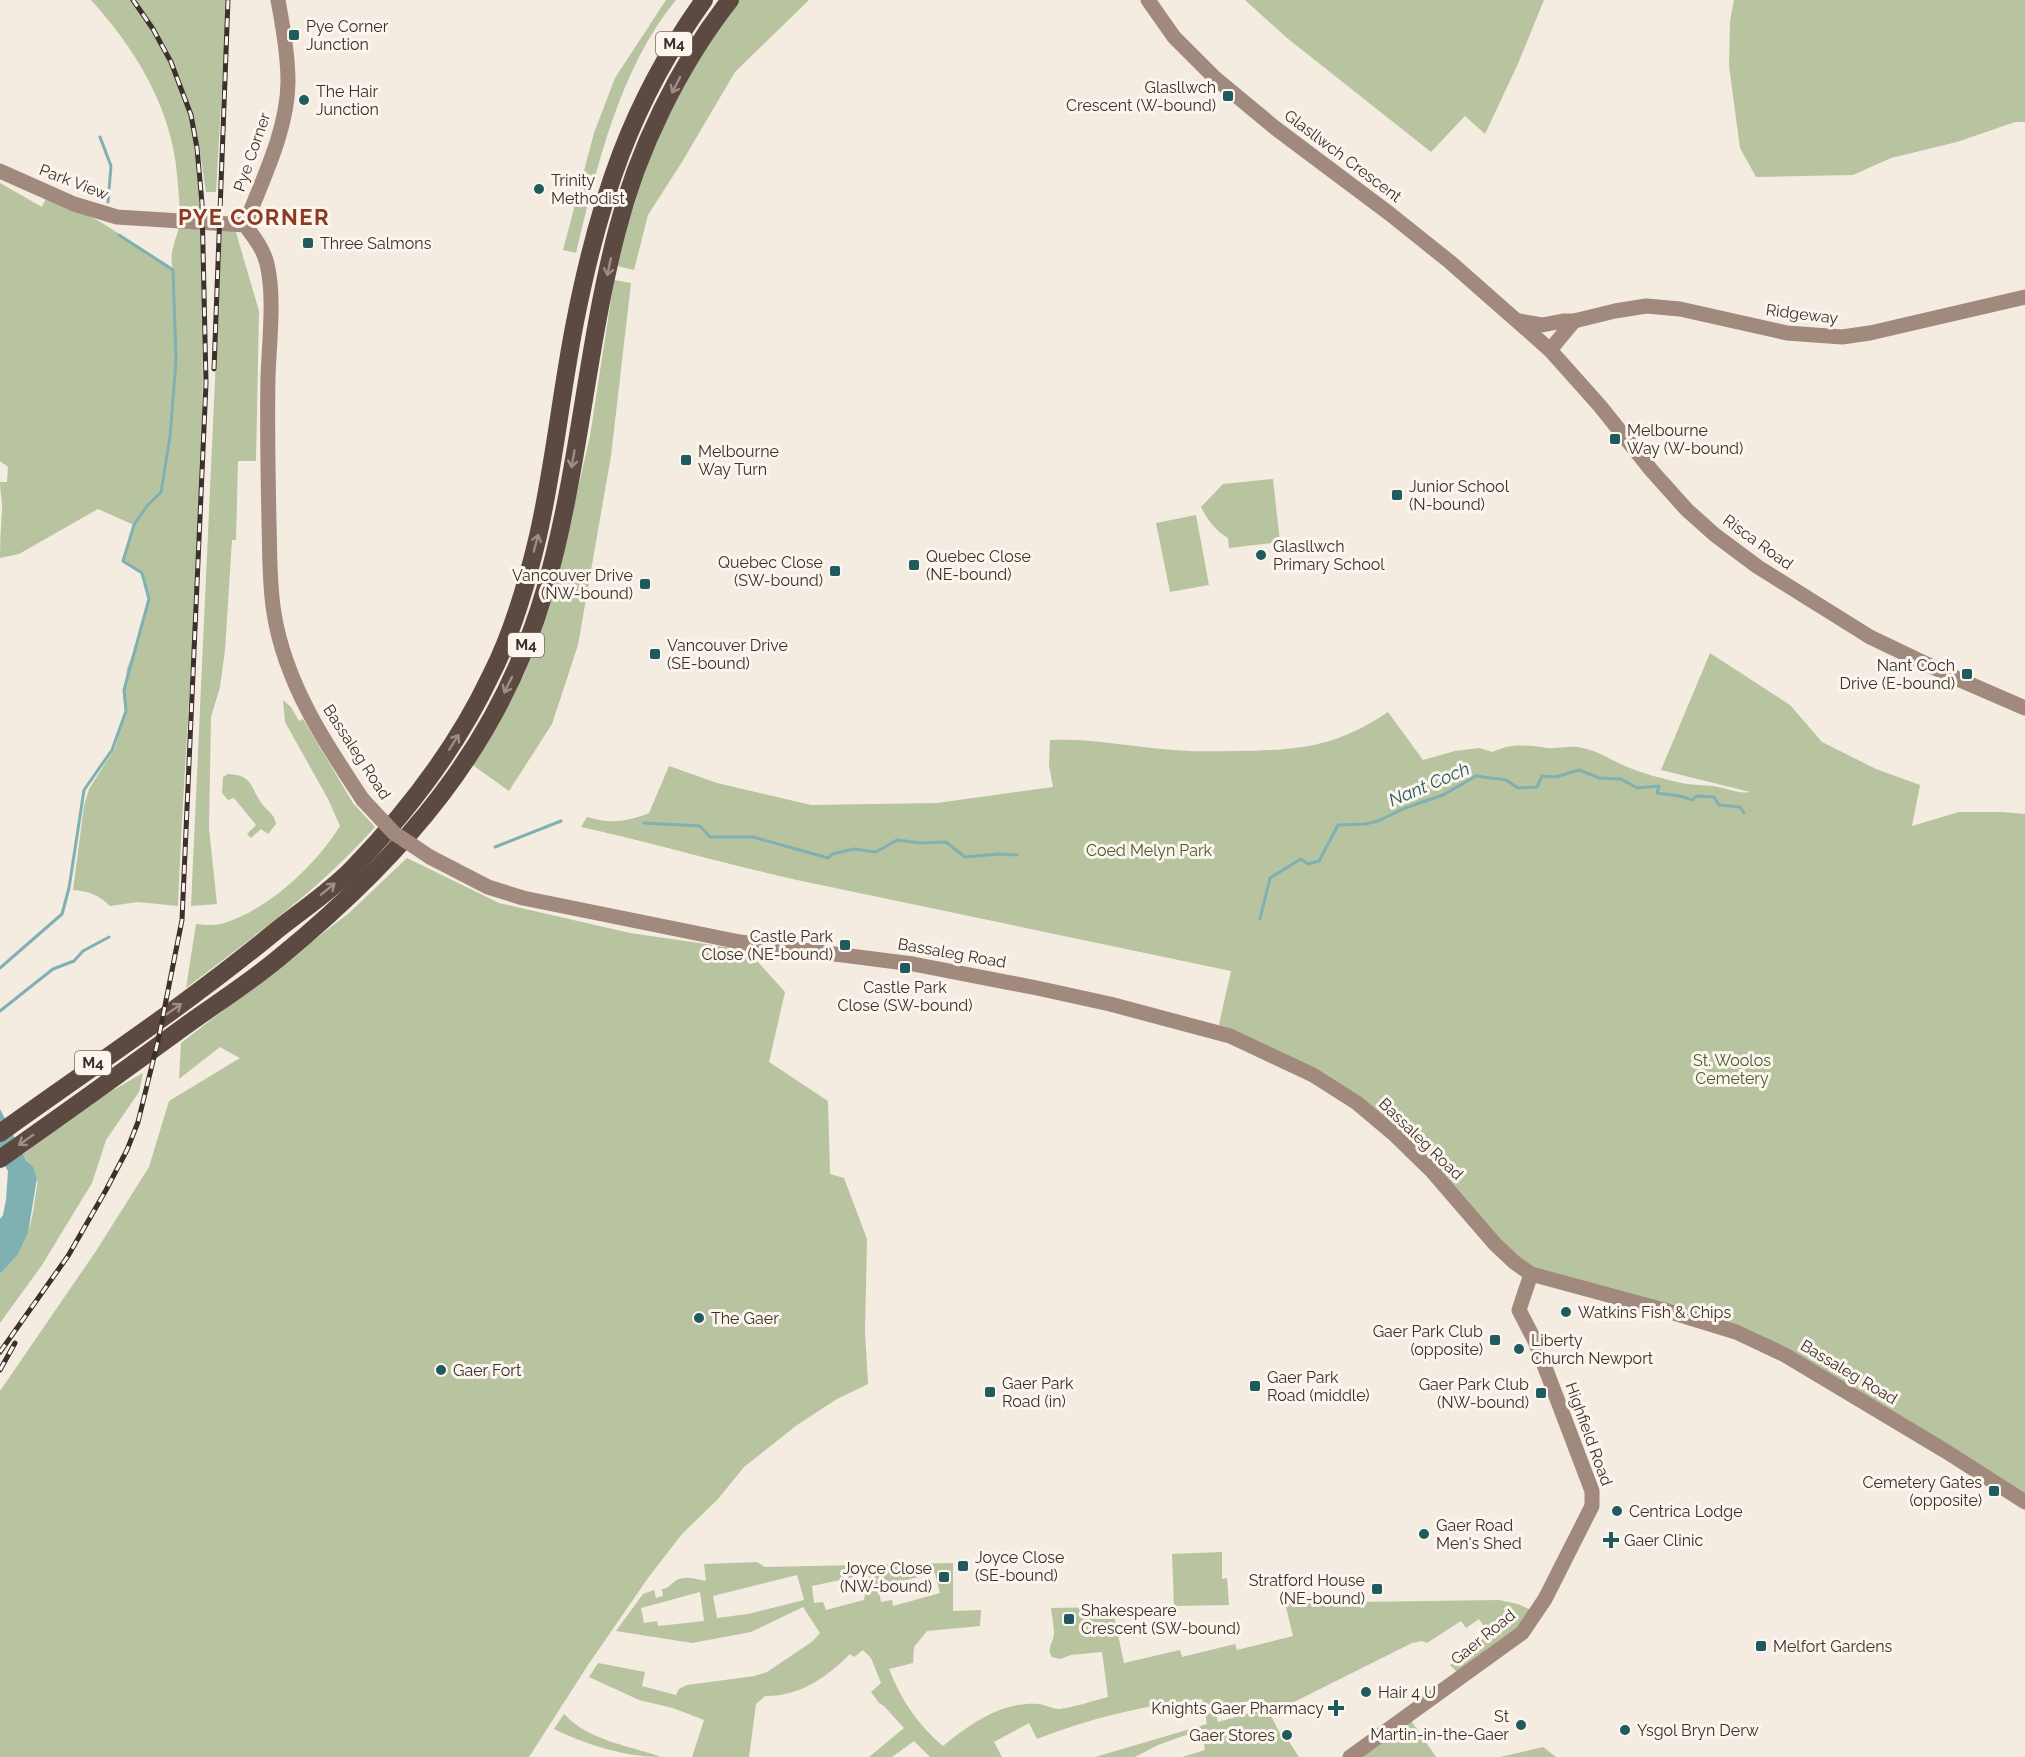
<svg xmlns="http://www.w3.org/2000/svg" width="2025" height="1757" font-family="Raleway,sans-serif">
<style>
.green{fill:#b8c4a0;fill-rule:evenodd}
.water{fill:#7fb0b2}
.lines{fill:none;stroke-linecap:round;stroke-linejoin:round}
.stream{stroke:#7fb0b2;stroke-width:3}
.secondary{stroke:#a18a7d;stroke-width:15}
.highway{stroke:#5c4a42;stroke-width:18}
.rail-casing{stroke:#3b302b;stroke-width:5}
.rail{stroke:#fbf5ee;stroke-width:3;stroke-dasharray:9;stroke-linecap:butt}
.secondary-bridge{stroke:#a18a7d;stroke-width:15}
.oneway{stroke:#9c8e87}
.poi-dot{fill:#1f5a5e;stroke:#fbf5ee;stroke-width:2}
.labels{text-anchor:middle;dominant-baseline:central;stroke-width:6;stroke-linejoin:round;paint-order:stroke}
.shield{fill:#fbf5ee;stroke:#756b66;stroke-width:1.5}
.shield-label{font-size:15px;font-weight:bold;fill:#3b302b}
.poi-label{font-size:16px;fill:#3b302b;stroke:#fbf5ee;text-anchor:start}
.street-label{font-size:16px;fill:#3b302b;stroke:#fbf5ee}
.park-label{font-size:16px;fill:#4a5a2e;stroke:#fbf5ee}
.water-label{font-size:18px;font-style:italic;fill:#1f5a5e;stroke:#fbf5ee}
.district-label{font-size:22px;font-weight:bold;letter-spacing:1.5px;fill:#8c3b22;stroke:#fbf5ee}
</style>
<rect width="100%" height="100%" fill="#f4ebe1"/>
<g class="green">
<path d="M 91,0 L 131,0 C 159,32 177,75 189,115 C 206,174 201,239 202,300 C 207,502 186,704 178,906 L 138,902 L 110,906 C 99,895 88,891 73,890 L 84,806 L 89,789 L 115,748 L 126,711 L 124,690 L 127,669 L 141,632 L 149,599 L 142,573 L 123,561 L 134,525 L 98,509 L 19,554 L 0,558 C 0,542 1,527 2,510 C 3,503 0,491 0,482 L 7,482 L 8,467 L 0,461 L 0,183 L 42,207 L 47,196 L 99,221 L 173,268 C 167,251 181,233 180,215 C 179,198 178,181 176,165 C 168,102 133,46 91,0 Z"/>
<path d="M 134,0 L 227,0 L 216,192 L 206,192 C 202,167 199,140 192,115 C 181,73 162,33 134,0 Z"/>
<path d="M 666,0 L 676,0 C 620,67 596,169 576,253 L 563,250 L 594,133 L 615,78 Z"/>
<path d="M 739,0 L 809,0 L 735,72 L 682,162 L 648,215 L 634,270 L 613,265 C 632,191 662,118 701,52 C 711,34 727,17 739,0 Z"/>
<polygon points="1245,0 1544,0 1517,66 1485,134 1465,116 1431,152 1287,38"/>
<polygon points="1734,0 2025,0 2025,122 2015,122 1957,142 1891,158 1853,175 1756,177 1740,148 1729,66 1730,21"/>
<polygon points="222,227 235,229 259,311 256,461 238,461 236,540 232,540 225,650 220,687 211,717 209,828 217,904 191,906"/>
<polygon points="614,280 631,283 611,456 578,645 552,724 509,791 467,761 523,677 555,589 590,436"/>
<path d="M 1273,479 L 1280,542 L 1229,548 L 1228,538 C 1215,530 1208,521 1201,507 L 1223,484 Z"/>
<polygon points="1196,515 1209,585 1170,592 1156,523"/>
<path d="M 1710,653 L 1790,705 L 1822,742 L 1876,769 L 1920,785 L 1912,826 L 1959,812 L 2001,812 L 2025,814 L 2025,1502 L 1785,1355 L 1531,1274 L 1357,1103 L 1217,1033 L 1231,971 L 797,880 C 725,864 654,843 581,827 L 587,817 C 611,824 626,822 649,813 L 669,766 L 717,783 L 811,805 L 937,803 L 1053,787 L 1049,765 L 1050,740 C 1092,738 1132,747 1173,750 C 1194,752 1215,751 1237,751 C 1299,750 1334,748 1388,712 L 1423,760 L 1455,751 L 1479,748 L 1493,752 C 1510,743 1528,745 1547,748 C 1559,749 1571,745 1583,748 C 1598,751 1611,760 1625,766 C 1641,773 1660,778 1677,782 C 1691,786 1705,784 1718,787 C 1729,789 1739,794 1750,792 L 1661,770 Z"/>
<path d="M 283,700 L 291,707 L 299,721 L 303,719 L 353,803 L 375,827 C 320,889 252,938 186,988 L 196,924 C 205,925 215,926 224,923 C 269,909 315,866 340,826 L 328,799 L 285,722 Z"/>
<path d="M 228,774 C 254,775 250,788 262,804 C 268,812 274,813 276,824 L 268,834 L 261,829 L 251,838 L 247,834 L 256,825 L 234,798 L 228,800 L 222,793 L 223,777 Z"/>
<polygon points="407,858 499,903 630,933 747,950 785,992 769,1062 828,1101 830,1174 844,1178 867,1239 865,1332 868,1384 837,1399 797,1425 744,1467 718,1499 682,1534 648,1578 588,1665 529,1757 0,1757 0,1391 96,1251 149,1167 169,1101 240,1058 220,1047 179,1079 181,1043 349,913"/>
<path d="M 143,1073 L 139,1092 L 106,1140 L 92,1183 L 42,1265 L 0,1323 L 0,1274 C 24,1248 31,1233 35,1198 C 36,1192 38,1184 37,1179 C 36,1168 27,1163 23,1154 L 108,1093 Z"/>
<polygon points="1222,1552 1222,1579 1227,1578 1229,1605 1174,1606 1172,1554"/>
<path d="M 757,1562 L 765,1567 L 953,1563 L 953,1611 L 981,1610 L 980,1626 L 927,1631 L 914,1647 L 913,1663 L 889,1669 C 901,1700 918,1725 943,1746 C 970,1724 1002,1701 1039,1704 C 1045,1705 1051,1708 1058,1709 C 1069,1709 1095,1700 1108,1697 L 1102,1652 L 1071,1655 L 1060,1659 L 1052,1657 C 1046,1648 1054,1642 1054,1633 C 1054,1625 1052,1617 1051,1608 L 1112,1607 L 1124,1663 L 1180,1650 L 1182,1657 L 1235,1644 L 1237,1650 L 1293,1636 L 1285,1603 L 1499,1600 L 1518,1604 L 1537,1613 L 1462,1677 L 1450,1665 L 1468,1651 L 1465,1646 L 1473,1640 L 1476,1643 L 1484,1638 L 1481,1634 L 1486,1630 L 1479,1619 L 1466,1628 L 1461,1621 L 1427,1643 L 1422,1641 L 1412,1643 L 1270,1714 L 1284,1741 L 1288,1740 L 1299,1757 L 1182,1757 L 1205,1750 L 1202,1732 L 1183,1736 L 1158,1745 L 1135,1757 L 1095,1757 L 1207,1724 L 1202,1699 C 1145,1705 1090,1718 1037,1739 L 1029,1723 L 994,1742 L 1002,1757 L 930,1757 L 914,1741 L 892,1757 L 869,1757 L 904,1728 L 884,1706 L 879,1703 L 871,1692 L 881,1683 L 871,1658 L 863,1650 L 854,1657 L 850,1654 C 827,1677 799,1697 765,1696 L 756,1704 L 749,1757 L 692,1757 L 704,1720 L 673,1708 L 639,1700 L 589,1677 L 598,1663 L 645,1672 L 642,1686 L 676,1695 L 679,1689 L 687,1685 L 755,1676 L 767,1672 L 813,1641 L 820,1633 L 803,1607 L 751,1632 L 692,1643 L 616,1631 L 643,1594 L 654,1590 L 656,1598 L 663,1596 L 662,1589 C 669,1588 670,1585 675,1581 C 684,1575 696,1579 706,1581 L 704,1564 ZM 935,1573 L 940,1593 L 893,1606 L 892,1600 L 881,1602 L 878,1587 ZM 868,1574 L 872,1592 L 865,1594 L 864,1600 L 826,1610 L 823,1602 L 814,1603 L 812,1586 ZM 797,1575 L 804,1600 L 748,1614 L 717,1618 L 713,1596 ZM 700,1592 L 704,1621 L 658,1626 L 657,1621 L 644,1623 L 641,1608 ZM 1253,1700 L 1257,1711 L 1218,1722 L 1215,1709 Z"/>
<path d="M 564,1714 C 589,1741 628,1745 661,1757 C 625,1757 587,1745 554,1729 Z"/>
<polygon points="1408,1716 1436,1757 1350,1757"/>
<polygon points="1543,1747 1556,1757 1500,1757"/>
</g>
<polygon class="water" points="0,1109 26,1160 33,1167 37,1178 28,1233 18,1254 0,1274 0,1219 3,1215 6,1200 8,1171 0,1157"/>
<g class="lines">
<g class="stream">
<polyline points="100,137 111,166 108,202"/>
<polyline points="644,823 700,826 710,837 753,837 828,858 832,854 854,849 876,852 897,840 921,843 946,842 965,857 999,854 1017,855"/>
<polyline points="495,847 561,821"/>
<path d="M 1260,919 L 1270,878 L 1301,859 L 1308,864 L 1319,861 L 1338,825 L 1365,824 L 1378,821 L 1405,808 L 1443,795 L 1476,776 L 1506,780 L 1518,788 L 1537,787 L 1542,776 L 1556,777 L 1579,770 L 1599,778 L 1621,779 L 1637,788 L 1659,786 L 1657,793 C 1671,795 1679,794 1692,800 L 1696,796 L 1714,797 L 1719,805 L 1740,807 L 1744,813"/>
<polyline points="0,968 62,914 69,888 84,790 112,750 126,711 124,690 149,599 142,573 123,561 134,525 147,506 161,492 170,437 176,360 173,270 119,235"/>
<polyline points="0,1011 53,969 74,961 83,951 109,937"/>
</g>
<g class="secondary">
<polyline points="1148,0 1174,37 1215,78 1274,127 1390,214 1450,262 1550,350 1600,406 1652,471 1687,510 1715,535 1758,567 1870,637 1958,679 2025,708"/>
<polyline points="0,171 74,204 117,217 245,225"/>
<path d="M 245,225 C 254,237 264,250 267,264 C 275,297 269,343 268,378 C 267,426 268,474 269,523 C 270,553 269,583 274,613 C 285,683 325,743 363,800"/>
<path d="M 245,225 C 262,180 287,132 288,83 C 288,55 283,28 278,0"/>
<polyline points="1519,321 1542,325 1563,321 1574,321 1615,311 1646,306 1680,309 1787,333 1842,337 1870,333 2025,297"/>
<polyline points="1550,350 1574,321"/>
<polyline points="430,857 488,887 523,898 740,942 913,964 1037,988 1110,1004 1230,1036 1313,1075 1357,1103 1395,1135 1431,1170 1495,1244 1514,1262 1531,1274 1664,1310 1736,1332 1785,1355 1947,1452 2025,1502"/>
<polyline points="1350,1757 1522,1633 1545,1599 1592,1506 1592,1491 1535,1341 1519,1310 1531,1274"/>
</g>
<g class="highway">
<path d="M 0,1133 C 93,1066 189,1003 277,930 C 302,910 331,891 353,868 C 408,811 457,747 491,675 C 513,632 527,583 538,536 C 554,466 561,393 575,322 C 599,200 631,102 704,0"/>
<path d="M 0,1159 C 61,1116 121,1073 181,1029 C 214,1005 249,983 280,957 C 403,856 500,746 545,590 C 579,473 586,349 617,231 C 637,151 679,65 730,0"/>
</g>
<g class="rail-casing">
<g id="rail">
<polyline points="214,369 228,0"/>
<polyline points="0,1352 68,1256 106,1190 127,1150 138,1122 158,1041 182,920 206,383 202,203 197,148 191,115 171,62 153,29 133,0"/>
<polyline points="0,1370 15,1343"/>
</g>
</g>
<use href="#rail" class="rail"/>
<polyline class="secondary-bridge" points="363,800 394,833 430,857"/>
</g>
<defs><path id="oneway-shaft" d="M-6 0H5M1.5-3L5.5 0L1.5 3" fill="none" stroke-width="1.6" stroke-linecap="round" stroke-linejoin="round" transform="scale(1.5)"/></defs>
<g class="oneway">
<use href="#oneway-shaft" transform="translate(676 85) rotate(117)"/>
<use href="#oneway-shaft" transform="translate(609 267) rotate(102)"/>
<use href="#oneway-shaft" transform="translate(573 459) rotate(100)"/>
<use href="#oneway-shaft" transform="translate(536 543) rotate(-75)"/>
<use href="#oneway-shaft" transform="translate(508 685) rotate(116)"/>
<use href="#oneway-shaft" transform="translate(454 742) rotate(-58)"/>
<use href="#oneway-shaft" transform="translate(328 889) rotate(-39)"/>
<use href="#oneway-shaft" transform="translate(174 1009) rotate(-35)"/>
<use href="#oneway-shaft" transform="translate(26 1140) rotate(145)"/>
</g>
<g class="poi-dot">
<rect x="288" y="29" width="12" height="12" rx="3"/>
<rect x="1222" y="90" width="12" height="12" rx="3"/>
<circle cx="304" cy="100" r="6"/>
<circle cx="539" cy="189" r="6"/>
<rect x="302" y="237" width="12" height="12" rx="3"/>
<rect x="1609" y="433" width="12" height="12" rx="3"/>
<rect x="680" y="454" width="12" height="12" rx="3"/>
<rect x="1391" y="489" width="12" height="12" rx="3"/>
<circle cx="1261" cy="555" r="6"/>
<rect x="908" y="559" width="12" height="12" rx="3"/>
<rect x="829" y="565" width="12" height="12" rx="3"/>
<rect x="639" y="578" width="12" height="12" rx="3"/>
<rect x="649" y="648" width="12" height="12" rx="3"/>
<rect x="1961" y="668" width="12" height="12" rx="3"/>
<rect x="839" y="939" width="12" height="12" rx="3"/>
<rect x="899" y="962" width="12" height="12" rx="3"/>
<circle cx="1566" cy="1312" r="6"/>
<circle cx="699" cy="1318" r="6"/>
<rect x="1489" y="1334" width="12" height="12" rx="3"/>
<circle cx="1519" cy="1349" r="6"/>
<circle cx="441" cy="1370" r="6"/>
<rect x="1249" y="1380" width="12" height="12" rx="3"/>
<rect x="984" y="1386" width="12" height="12" rx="3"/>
<rect x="1535" y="1387" width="12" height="12" rx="3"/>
<rect x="1988" y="1485" width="12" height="12" rx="3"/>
<circle cx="1617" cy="1511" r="6"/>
<circle cx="1424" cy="1534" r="6"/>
<path d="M1608 1531h6v6h6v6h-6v6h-6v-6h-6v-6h6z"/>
<rect x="957" y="1560" width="12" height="12" rx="3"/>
<rect x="938" y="1571" width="12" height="12" rx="3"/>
<rect x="1371" y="1583" width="12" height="12" rx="3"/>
<rect x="1063" y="1613" width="12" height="12" rx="3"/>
<rect x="1755" y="1640" width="12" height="12" rx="3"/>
<circle cx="1366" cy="1692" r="6"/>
<path d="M1333 1699h6v6h6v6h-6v6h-6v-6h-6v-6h6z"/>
<circle cx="1521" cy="1725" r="6"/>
<circle cx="1625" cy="1730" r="6"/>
<circle cx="1287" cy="1735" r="6"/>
</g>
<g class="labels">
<g class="shield">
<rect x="656" y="32" width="36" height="24" rx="4.5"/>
<rect x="508" y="633" width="36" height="24" rx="4.5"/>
<rect x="75" y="1051" width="36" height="24" rx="4.5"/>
</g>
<g class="shield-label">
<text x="674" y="44">M4</text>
<text x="526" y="645">M4</text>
<text x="93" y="1063">M4</text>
</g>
<g class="poi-label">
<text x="306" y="26">Pye Corner<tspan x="306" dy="18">Junction</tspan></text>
<text x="1216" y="87" text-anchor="end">Glasllwch<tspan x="1216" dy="18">Crescent (W-bound)</tspan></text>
<text x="316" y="91">The Hair<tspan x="316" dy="18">Junction</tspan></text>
<text x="551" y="180">Trinity<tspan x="551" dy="18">Methodist</tspan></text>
<text x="320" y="243">Three Salmons</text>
<text x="1627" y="430">Melbourne<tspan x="1627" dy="18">Way (W-bound)</tspan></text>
<text x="698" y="451">Melbourne<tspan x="698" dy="18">Way Turn</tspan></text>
<text x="1409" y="486">Junior School<tspan x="1409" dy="18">(N-bound)</tspan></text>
<text x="1273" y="546">Glasllwch<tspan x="1273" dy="18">Primary School</tspan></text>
<text x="926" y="556">Quebec Close<tspan x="926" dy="18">(NE-bound)</tspan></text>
<text x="823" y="562" text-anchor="end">Quebec Close<tspan x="823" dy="18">(SW-bound)</tspan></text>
<text x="633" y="575" text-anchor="end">Vancouver Drive<tspan x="633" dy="18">(NW-bound)</tspan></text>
<text x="667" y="645">Vancouver Drive<tspan x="667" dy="18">(SE-bound)</tspan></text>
<text x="1955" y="665" text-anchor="end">Nant Coch<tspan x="1955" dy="18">Drive (E-bound)</tspan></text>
<text x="833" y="936" text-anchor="end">Castle Park<tspan x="833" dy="18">Close (NE-bound)</tspan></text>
<text x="905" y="987" text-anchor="middle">Castle Park<tspan x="905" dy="18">Close (SW-bound)</tspan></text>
<text x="1578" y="1312">Watkins Fish &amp; Chips</text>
<text x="711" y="1318">The Gaer</text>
<text x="1483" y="1331" text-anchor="end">Gaer Park Club<tspan x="1483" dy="18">(opposite)</tspan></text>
<text x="1531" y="1340">Liberty<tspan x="1531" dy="18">Church Newport</tspan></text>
<text x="453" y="1370">Gaer Fort</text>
<text x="1267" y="1377">Gaer Park<tspan x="1267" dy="18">Road (middle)</tspan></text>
<text x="1002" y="1383">Gaer Park<tspan x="1002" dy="18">Road (in)</tspan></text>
<text x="1529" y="1384" text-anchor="end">Gaer Park Club<tspan x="1529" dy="18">(NW-bound)</tspan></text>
<text x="1982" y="1482" text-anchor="end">Cemetery Gates<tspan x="1982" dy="18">(opposite)</tspan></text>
<text x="1629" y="1511">Centrica Lodge</text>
<text x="1436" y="1525">Gaer Road<tspan x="1436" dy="18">Men's Shed</tspan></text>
<text x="1624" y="1540">Gaer Clinic</text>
<text x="975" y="1557">Joyce Close<tspan x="975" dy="18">(SE-bound)</tspan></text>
<text x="932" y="1568" text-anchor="end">Joyce Close<tspan x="932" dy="18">(NW-bound)</tspan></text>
<text x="1365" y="1580" text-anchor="end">Stratford House<tspan x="1365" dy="18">(NE-bound)</tspan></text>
<text x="1081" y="1610">Shakespeare<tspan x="1081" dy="18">Crescent (SW-bound)</tspan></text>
<text x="1773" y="1646">Melfort Gardens</text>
<text x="1378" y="1692">Hair 4 U</text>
<text x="1324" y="1708" text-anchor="end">Knights Gaer Pharmacy</text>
<text x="1509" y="1716" text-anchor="end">St<tspan x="1509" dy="18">Martin-in-the-Gaer</tspan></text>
<text x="1637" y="1730">Ysgol Bryn Derw</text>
<text x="1275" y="1735" text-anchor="end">Gaer Stores</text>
</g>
<g class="street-label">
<text transform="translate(252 152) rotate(-71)">Pye Corner</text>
<text transform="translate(1343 156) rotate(37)">Glasllwch Crescent</text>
<text transform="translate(74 182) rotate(21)">Park View</text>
<text transform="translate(1802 314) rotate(7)">Ridgeway</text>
<text transform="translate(1758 542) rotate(36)">Risca Road</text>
<text transform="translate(357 752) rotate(57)">Bassaleg Road</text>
<text transform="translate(952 953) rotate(10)">Bassaleg Road</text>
<text transform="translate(1421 1139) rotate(44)">Bassaleg Road</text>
<text transform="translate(1849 1372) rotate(31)">Bassaleg Road</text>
<text transform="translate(1589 1434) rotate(70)">Highfield Road</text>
<text transform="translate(1483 1637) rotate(-39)">Gaer Road</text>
</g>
<g class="park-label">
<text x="1149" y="850">Coed Melyn Park</text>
<text x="1732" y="1060">St. Woolos<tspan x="1732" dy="18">Cemetery</tspan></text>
</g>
<g class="water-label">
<text transform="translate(1429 784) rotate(-23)">Nant Coch</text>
</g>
<g class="district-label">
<text x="254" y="217">PYE CORNER</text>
</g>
</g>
</svg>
